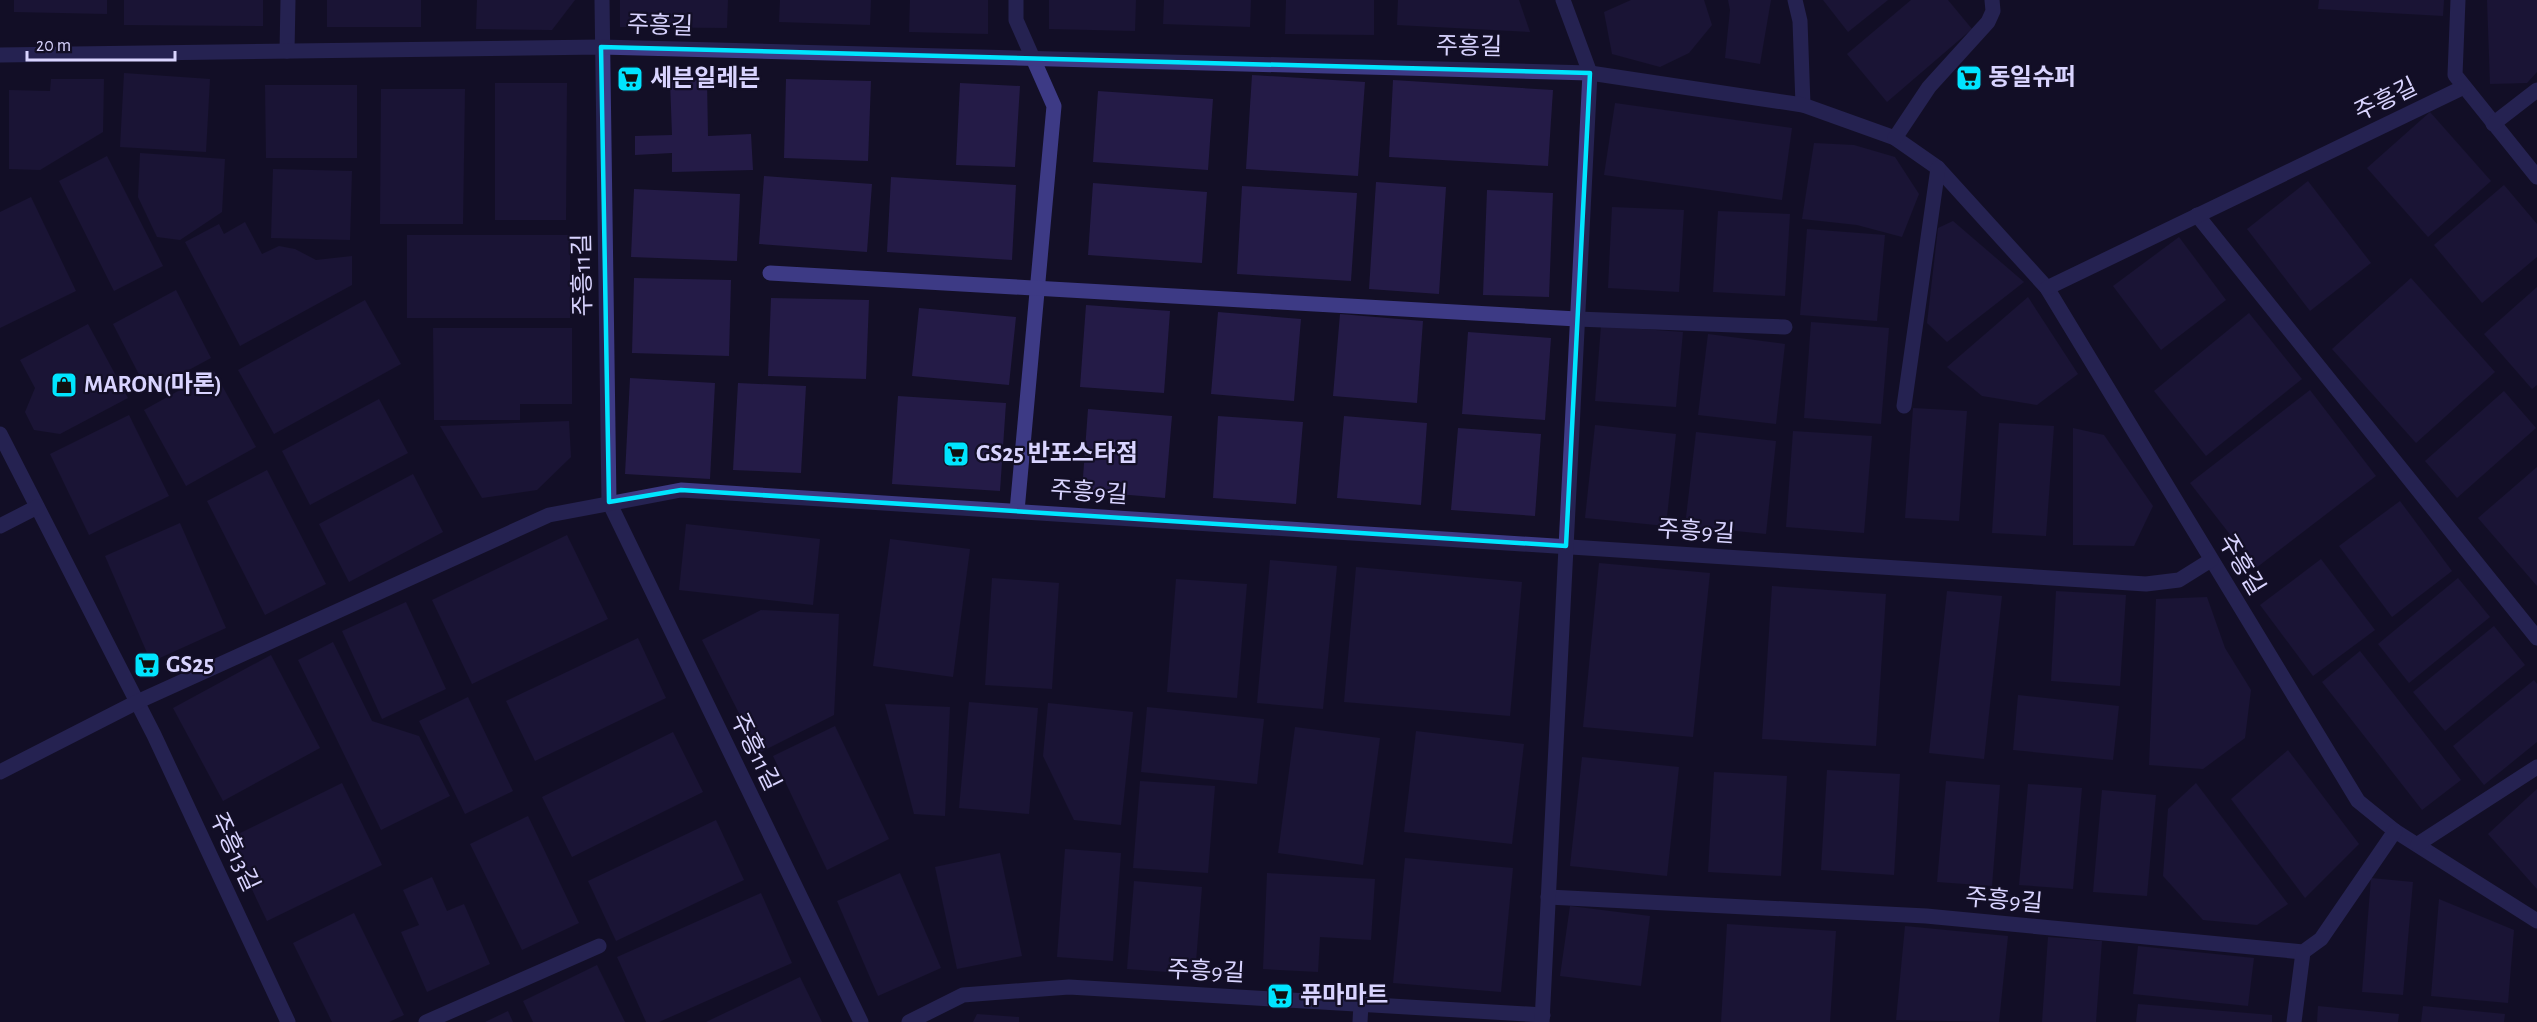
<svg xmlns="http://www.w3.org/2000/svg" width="2537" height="1022" font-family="'Alegreya Sans','Noto Sans KR',sans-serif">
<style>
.building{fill:#241b47}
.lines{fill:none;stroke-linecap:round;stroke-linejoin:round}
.minor{stroke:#3d3a85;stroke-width:15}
.marked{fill:none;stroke:#00e5ff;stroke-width:4.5;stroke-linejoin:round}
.labels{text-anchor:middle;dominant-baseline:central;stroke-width:4.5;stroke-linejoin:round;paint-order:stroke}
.street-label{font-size:24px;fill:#d9d4ff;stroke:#130f26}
.poi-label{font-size:24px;font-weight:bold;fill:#d9d4ff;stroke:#130f26;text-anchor:start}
</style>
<rect width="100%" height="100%" fill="#130f26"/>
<g class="building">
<polygon points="14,0 107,0 107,14 14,12"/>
<polygon points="124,0 263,0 263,26 124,25"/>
<rect x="327" y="0" width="94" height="27"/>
<polygon points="477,0 575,0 552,30 476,29"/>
<polygon points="620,0 728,0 727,28 620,27"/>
<polygon points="780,0 871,0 870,25 779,22"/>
<polygon points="910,0 988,0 988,34 909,32"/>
<polygon points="1049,0 1136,0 1135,31 1049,29"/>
<polygon points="1164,0 1251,0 1250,27 1163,24"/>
<polygon points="1286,0 1374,0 1374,35 1285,34"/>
<polygon points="1398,0 1519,0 1530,32 1397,25"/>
<polygon points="1631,0 1704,0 1712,25 1689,53 1660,67 1612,54 1604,12"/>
<polygon points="1728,0 1771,0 1760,64 1725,58 1730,10"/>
<polygon points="1823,0 1888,0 1848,32"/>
<polygon points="1911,0 1948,0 1972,29 1887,102 1847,54"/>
<polygon points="2319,0 2444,0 2443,16 2318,9"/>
<polygon points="2487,0 2537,0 2537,72 2527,83 2490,84"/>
<polygon points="124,73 210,79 206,152 120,147"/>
<polygon points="1252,75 1365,82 1358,176 1246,169"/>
<polygon points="51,79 104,79 103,132 40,170 9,169 9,90 50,91"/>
<polygon points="786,79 871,81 868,161 784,158"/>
<polygon points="707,80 708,136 751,134 753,170 672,172 672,153 635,155 635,136 672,135 670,81"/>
<polygon points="1393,80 1553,90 1548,166 1389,157"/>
<polygon points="495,83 567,83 566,220 495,220"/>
<polygon points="960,83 1020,86 1015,167 956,165"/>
<polygon points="265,85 357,85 357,158 266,158"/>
<polygon points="381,89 465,89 463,224 380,224"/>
<polygon points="1098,91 1213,99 1208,170 1093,162"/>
<polygon points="1615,103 1792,128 1782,200 1604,175"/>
<polygon points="2430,112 2491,181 2428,237 2367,168"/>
<polygon points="1814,143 1854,145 1895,157 1919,194 1902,237 1857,225 1802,219"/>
<polygon points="140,153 225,159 222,212 180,240 157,237 138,197"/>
<polygon points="107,156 163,266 114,291 59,181"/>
<polygon points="273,169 352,171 350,240 271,238"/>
<polygon points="764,176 872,184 867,252 759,244"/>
<polygon points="891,177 1016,185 1012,260 887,252"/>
<polygon points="2308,181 2371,263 2310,311 2247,229"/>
<polygon points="1376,182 1446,187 1439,294 1369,289"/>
<polygon points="1093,183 1207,192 1202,263 1088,255"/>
<polygon points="2504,185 2537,224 2537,257 2482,303 2434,245"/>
<polygon points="1242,186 1357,193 1351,281 1237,274"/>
<polygon points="634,189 740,194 737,261 631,257"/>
<polygon points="1487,190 1553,193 1549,297 1483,295"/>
<polygon points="31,197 76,291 0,328 0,212"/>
<polygon points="1612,207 1684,210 1679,292 1608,288"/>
<polygon points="1718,211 1790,214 1785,296 1713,292"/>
<polygon points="1953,221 2024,282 1947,342 1927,323 1938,228"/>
<polygon points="245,222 262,254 279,246 295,249 316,260 352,256 352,285 240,346 185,242 219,224 224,234"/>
<polygon points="1807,229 1885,235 1877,321 1800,315"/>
<rect x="407" y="235" width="163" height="83"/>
<polygon points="2179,237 2226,300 2161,350 2113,286"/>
<polygon points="634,278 731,280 729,356 632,353"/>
<polygon points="2411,278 2495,372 2416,443 2332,349"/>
<polygon points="2537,287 2537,385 2532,389 2484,334"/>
<polygon points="176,290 211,358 148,392 113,324"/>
<polygon points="2028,297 2078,374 2037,405 1982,396 1947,367"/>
<polygon points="771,298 869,300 866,379 768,376"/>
<polygon points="365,300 401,364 274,434 238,370"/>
<polygon points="1086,305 1170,311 1164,393 1080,387"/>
<polygon points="919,308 1016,317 1009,385 912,376"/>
<polygon points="1218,312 1301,319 1294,401 1211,394"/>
<polygon points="2249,313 2302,379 2206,456 2154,391"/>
<polygon points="1340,314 1423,321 1417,403 1333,396"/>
<polygon points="1811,322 1889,328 1881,424 1804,418"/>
<polygon points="88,324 128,398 60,434 34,430 25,412 35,388 20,360"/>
<polygon points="1601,326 1683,332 1676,407 1595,401"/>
<polygon points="433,328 572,328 572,404 520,404 520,420 434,420"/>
<polygon points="1468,332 1551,338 1545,420 1462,414"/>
<polygon points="1708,334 1785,344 1776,424 1698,415"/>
<polygon points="214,371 256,447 186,486 144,410"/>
<polygon points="630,378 715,383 710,479 625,474"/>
<polygon points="738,383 806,386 801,473 733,470"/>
<polygon points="2310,390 2376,476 2256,568 2190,483"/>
<polygon points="2504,391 2536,428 2457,498 2425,461"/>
<polygon points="898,396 1006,403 1000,491 892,484"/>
<polygon points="379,399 408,453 310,505 282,451"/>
<polygon points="1913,408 1967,411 1959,521 1905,518"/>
<polygon points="1088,409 1172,416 1165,498 1082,491"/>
<polygon points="129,415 169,496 89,535 50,454"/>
<polygon points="1218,416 1303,422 1296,504 1213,498"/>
<polygon points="1344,416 1427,423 1421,505 1337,498"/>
<polygon points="569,421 571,457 537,490 482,498 440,426"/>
<polygon points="1999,423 2054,426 2046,536 1992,533"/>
<polygon points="1595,425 1676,434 1666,526 1585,518"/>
<polygon points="1458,428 1541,434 1535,516 1451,510"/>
<polygon points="2073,428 2104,435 2153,506 2134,546 2073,545"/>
<polygon points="1793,431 1872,436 1864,533 1786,527"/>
<polygon points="1696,432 1776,441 1766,534 1685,526"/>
<polygon points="2537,467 2537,586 2478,518"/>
<polygon points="267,470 326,584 265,615 207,501"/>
<polygon points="413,474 443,532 349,582 319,524"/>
<polygon points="2400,501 2452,571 2392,617 2339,546"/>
<polygon points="180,523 226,628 151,662 105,556"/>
<polygon points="686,524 820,539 813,605 679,590"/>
<polygon points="567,535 608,619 472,684 432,600"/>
<polygon points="890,539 970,549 953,677 873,666"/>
<polygon points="2321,559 2375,630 2313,676 2260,605"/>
<polygon points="1270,560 1337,566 1323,709 1257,703"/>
<polygon points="1599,563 1710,573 1693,737 1583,727"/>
<polygon points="1356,567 1522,582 1510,716 1344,702"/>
<polygon points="992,578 1059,583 1052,689 985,685"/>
<polygon points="2458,578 2490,617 2409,683 2378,644"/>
<polygon points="1176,579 1247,584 1237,698 1167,692"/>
<polygon points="1772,586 1886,594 1876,746 1762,739"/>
<polygon points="1947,591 2002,596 1984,759 1929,753"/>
<polygon points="2056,591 2126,595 2120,686 2051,681"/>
<polygon points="2207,597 2225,648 2251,690 2245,738 2203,769 2149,765 2156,599"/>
<polygon points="406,602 446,689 382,719 342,631"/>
<polygon points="761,610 839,614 834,715 759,753 702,640"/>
<polygon points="2494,626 2525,665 2445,731 2413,692"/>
<polygon points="638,638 666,698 535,761 506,701"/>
<polygon points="333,642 372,721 419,736 450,796 381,830 298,660"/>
<polygon points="2360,651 2461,780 2422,810 2322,682"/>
<polygon points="271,655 320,748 223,801 173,708"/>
<polygon points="2534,680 2537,684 2537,742 2484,785 2453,746"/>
<polygon points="2018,695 2119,706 2113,760 2013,750"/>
<polygon points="468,697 513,791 465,814 419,721"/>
<polygon points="969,702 1038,708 1029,814 959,808"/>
<polygon points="1048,703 1133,712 1121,825 1074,820 1043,756"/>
<polygon points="885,704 950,707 945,816 914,814"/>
<polygon points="1147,707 1264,719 1257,784 1141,772"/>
<polygon points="835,726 889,839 827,870 773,756"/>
<polygon points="1295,727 1380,738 1363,865 1278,853"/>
<polygon points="1416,731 1524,744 1512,844 1404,832"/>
<polygon points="673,732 703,792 572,857 542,797"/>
<polygon points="2288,750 2359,844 2305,898 2231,799"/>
<polygon points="1582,757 1679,767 1667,876 1570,866"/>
<polygon points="1827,770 1900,774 1894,875 1821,870"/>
<polygon points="1714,772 1787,776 1781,876 1708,872"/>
<polygon points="1140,781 1215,786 1208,873 1133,868"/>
<polygon points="1946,781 2000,785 1992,886 1937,882"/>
<polygon points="342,783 382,865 267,921 228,839"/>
<polygon points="2196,783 2288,904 2257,925 2203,920 2163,876 2168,809"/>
<polygon points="2028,784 2082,788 2073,889 2019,885"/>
<polygon points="2537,789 2537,889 2488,834"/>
<polygon points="2102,790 2156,795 2147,896 2093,892"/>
<polygon points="528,816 579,923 522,950 470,844"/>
<polygon points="716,820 744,880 616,941 588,881"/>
<polygon points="1065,849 1121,853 1113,961 1057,957"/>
<polygon points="1000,853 1022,956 957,969 935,867"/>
<polygon points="1405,858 1513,868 1501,992 1393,983"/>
<polygon points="900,873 941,968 878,996 837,901"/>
<polygon points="1267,873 1375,879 1371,940 1320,937 1318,972 1263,969"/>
<polygon points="432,877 447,911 464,904 490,964 427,992 401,932 419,925 403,890"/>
<polygon points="2371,878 2413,882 2403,995 2362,992"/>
<polygon points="1134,881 1202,887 1195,974 1127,969"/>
<polygon points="761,893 792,963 659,1022 646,1022 617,957"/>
<polygon points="2439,899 2514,930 2508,1003 2431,996"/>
<polygon points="1570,906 1650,916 1641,986 1560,976"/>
<polygon points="354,913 404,1015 389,1022 332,1022 293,943"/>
<polygon points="1727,924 1836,931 1830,1022 1721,1022"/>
<polygon points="1905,926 2008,936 1999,1022 1896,1020"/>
<polygon points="2048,937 2102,941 2096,1022 2042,1022"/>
<polygon points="2138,946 2254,958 2248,1006 2133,994"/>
<polygon points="597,965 625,1022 533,1022 523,1001"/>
<polygon points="800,977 822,1022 706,1022"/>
<polygon points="2138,1004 2272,1015 2272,1022 2136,1022"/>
<polygon points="2318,1006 2399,1014 2398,1022 2317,1022"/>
<polygon points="2423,1006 2505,1014 2504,1022 2421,1022"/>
<polygon points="508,1011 513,1022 485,1022"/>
<polygon points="977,1014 1019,1017 1019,1022 973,1022"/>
</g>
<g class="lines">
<g class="minor">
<polyline points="602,0 609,502 861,1022"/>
<polyline points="1016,0 1016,20 1054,106 1017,511"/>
<polyline points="1795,0 1800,21 1803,105"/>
<polyline points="2458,0 2455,75 2537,177"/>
<polyline points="287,51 288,0"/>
<polyline points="0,55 601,47 1590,73 1803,105 1895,138 1938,168 2047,288 2358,801 2395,831 2537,921"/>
<polyline points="2493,124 2537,90"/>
<polyline points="1895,138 1929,87 1988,22 1993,11 1992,0"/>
<polyline points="2197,215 2537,638"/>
<polyline points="770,273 1577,319 1785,327"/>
<polyline points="2047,288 2464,87"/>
<polyline points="1904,406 1938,168"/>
<polyline points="0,434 154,735 288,1022"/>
<polyline points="0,526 37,507"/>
<polyline points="0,772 137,702 549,515 681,490 2146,584 2179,580 2211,560"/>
<polyline points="2418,844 2537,767"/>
<polyline points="1548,897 1926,916 2303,952 2321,939 2395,831"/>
<polyline points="426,1022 599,946"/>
<polyline points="909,1022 963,995 1069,987 1543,1015"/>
<polyline points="1360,1022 1361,1004"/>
<polyline points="1542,1022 1590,73 1563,0"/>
<polyline points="2294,1022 2303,952"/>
</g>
</g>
<path d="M0 0H2537V1022H0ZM 601,47 L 1590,73 L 1566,546 L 681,490 L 609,502 Z" fill="#130f26" fill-opacity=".55" fill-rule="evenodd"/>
<path class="marked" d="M 601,47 L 1590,73 L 1566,546 L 681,490 L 609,502 Z"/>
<defs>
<g id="supermarket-square" transform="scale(1.35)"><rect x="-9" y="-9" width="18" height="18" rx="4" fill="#00e5ff" stroke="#130f26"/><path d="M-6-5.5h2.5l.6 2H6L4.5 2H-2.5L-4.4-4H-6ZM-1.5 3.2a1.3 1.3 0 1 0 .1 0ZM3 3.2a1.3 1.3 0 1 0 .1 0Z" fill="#111"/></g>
<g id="shop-square" transform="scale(1.35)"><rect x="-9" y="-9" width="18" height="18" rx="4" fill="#00e5ff" stroke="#130f26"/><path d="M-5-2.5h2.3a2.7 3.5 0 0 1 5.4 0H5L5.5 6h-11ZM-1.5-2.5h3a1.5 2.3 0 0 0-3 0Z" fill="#111"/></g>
</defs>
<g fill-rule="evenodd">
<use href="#supermarket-square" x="1969" y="78"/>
<use href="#supermarket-square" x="630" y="79"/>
<use href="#shop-square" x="64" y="385"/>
<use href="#supermarket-square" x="956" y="454"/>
<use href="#supermarket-square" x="147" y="665"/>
<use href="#supermarket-square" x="1280" y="996"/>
</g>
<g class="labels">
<g class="street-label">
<text transform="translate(660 26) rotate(2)">주흥길</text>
<text transform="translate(1469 47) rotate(1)">주흥길</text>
<text transform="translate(2386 100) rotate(-26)">주흥길</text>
<text transform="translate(583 275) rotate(-91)">주흥11길</text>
<text transform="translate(1089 493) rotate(4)">주흥9길</text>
<text transform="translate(1696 532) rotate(4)">주흥9길</text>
<text transform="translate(2241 565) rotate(59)">주흥길</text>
<text transform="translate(755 752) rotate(64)">주흥11길</text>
<text transform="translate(234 852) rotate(65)">주흥13길</text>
<text transform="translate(2004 901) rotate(5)">주흥9길</text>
<text transform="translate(1206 972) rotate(3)">주흥9길</text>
</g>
<g class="poi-label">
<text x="1988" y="78">동일슈퍼</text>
<text x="650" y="79">세븐일레븐</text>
<text x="84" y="385">MARON(마론)</text>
<text x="976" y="454">GS25 반포스타점</text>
<text x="166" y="665">GS25</text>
<text x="1300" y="996">퓨마마트</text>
</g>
</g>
<path d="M27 51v9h148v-9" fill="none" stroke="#d9d4ff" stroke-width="3"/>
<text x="36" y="51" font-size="18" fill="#d9d4ff" stroke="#130f26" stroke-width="4.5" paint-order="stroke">20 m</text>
</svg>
